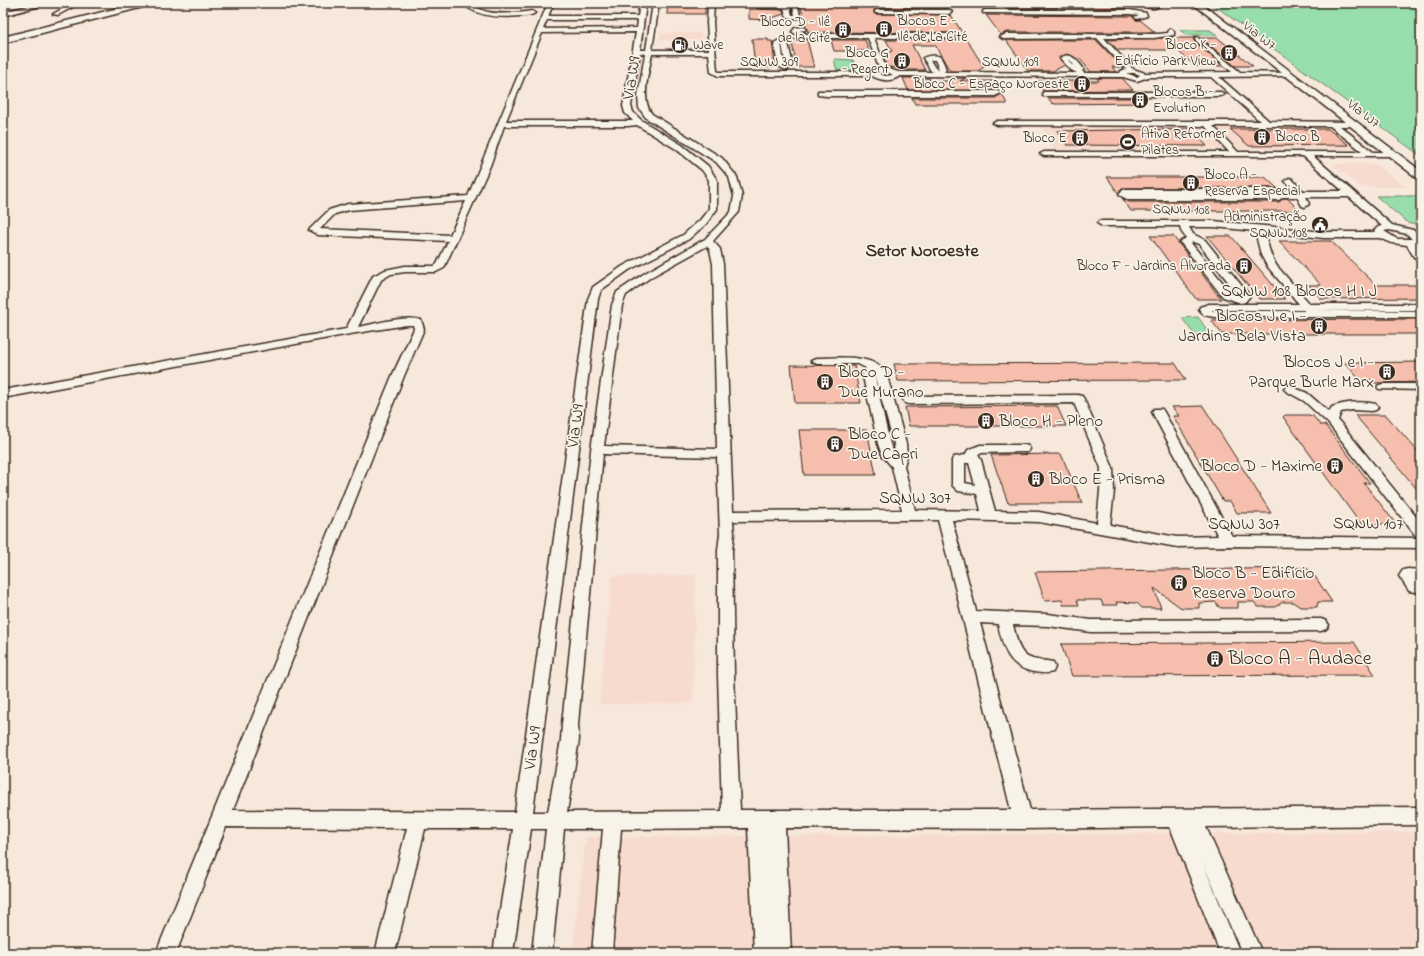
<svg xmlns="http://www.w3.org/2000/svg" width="1424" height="956" font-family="'Indie Flower',sans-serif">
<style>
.built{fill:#f7dbce}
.green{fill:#98deac;stroke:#6a8465}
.building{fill:#f6beac;stroke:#3b2a1e}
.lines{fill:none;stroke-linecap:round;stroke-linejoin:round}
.minor-casing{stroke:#3b2a1e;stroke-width:3}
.major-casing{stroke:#3b2a1e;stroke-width:3}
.highway-casing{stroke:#3b2a1e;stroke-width:3}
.minor{fill:#f7f3e8;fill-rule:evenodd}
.major{fill:#f7f3e8;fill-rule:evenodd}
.highway{fill:#f7f3e8;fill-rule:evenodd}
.labels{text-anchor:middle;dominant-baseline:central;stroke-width:3.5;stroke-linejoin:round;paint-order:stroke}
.far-poi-label{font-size:14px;fill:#3b2a1e;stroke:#f7f3e8;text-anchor:end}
.far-street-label{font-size:14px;fill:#3b2a1e;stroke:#f7f3e8}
.street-label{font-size:17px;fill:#3b2a1e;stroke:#f7f3e8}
.poi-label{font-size:17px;fill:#3b2a1e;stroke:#f7f3e8;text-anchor:start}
.far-district-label{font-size:18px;font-weight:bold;fill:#3b2a1e;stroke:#f7f3e8}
.near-poi-label{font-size:20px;fill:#3b2a1e;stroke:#f7f3e8;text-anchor:start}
</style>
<rect width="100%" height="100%" fill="#f7e8dc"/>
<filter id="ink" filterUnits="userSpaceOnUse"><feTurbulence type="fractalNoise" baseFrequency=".025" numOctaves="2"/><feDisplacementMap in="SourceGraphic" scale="8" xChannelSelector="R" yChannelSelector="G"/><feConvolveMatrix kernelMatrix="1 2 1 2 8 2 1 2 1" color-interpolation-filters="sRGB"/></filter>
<g filter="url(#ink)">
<g class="built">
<polygon points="660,33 701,33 701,40 659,40"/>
<polygon points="1041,127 1345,127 1373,149 1055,149"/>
<polygon points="1332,164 1376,164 1406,187 1360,187"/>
<polygon points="696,575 693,703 599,704 612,576"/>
<polygon points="1421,832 1421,953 572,953 586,837"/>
</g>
<g class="green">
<polygon points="1211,3 1421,3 1421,156"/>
<polygon points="1180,30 1210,30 1217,35 1186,35"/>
<polygon points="834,59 853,60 857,71 837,71"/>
<polygon points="1376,196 1417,196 1421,200 1421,224 1409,224"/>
<polygon points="1198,317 1210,334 1194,334 1182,318"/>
</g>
<g class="building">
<polygon points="668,3 705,3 705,14 667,14"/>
<polygon points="943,3 947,8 877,8 874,10 874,13 875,14 951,15 984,67 978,71 950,71 935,45 912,45 925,70 900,70 899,68 887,67 882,55 892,51 886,40 957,40 961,36 958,33 812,32 807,31 800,4"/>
<polygon points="979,3 1052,3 1057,8 983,9"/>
<polygon points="1088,3 1121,3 1128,8 1094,8"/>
<polygon points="749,9 783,10 784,14 766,20 749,19"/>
<polygon points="986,15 1130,16 1133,16 1133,17 1136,20 1140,20 1155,32 1006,32 1001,35"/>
<polygon points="1162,38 1194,38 1194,41 1223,66 1195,66 1177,50 1118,50 1107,40"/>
<polygon points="1201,38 1218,38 1253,66 1235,66"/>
<polygon points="752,39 768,39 768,41 772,41 775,65 772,65 773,67 755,67"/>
<polygon points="791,39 807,40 814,67 797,67"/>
<polygon points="831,40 865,40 869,51 834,51"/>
<polygon points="1006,40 1096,40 1122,67 1112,67 1116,72 1091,72 1079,58 1077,59 1067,54 1059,58 1065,65 1053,71 1028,71"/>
<polygon points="903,78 929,78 930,81 956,81 954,78 966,78 960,81 994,81 999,91 908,90"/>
<polygon points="1097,78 1122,78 1133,90 1043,91 1036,81 1099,81"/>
<polygon points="1002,94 1007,104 915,104 912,98 995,98"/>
<polygon points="1048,98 1140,98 1145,103 1055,104 1052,103"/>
<polygon points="1191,129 1207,146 1067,145 1057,131"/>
<polygon points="1230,129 1328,129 1349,145 1249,146"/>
<polygon points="1107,177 1265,177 1278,189 1271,188 1126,188 1122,189 1118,193"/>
<polygon points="1122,198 1129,202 1279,202 1284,198 1287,198 1300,211 1131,211"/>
<polygon points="1150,236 1173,236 1221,299 1196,299"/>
<polygon points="1207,236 1231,236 1285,299 1259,299"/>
<polygon points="1279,241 1331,241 1376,285 1421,285 1421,298 1321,299 1309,285 1321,285"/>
<polygon points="1421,319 1421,334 1222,334 1211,320"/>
<polygon points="1421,362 1421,382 1374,383 1371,380 1360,380 1345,363"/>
<polygon points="1175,363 1186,380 898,381 894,364"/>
<polygon points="791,365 854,366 861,403 795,403"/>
<polygon points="1057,406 1066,426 909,426 905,407"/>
<polygon points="1203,406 1271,513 1237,513 1230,501 1223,501 1173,416 1179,416 1172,407"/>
<polygon points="1285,415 1308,415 1313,416 1320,425 1325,425 1370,483 1364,483 1396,524 1366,524 1359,522 1283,417"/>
<polygon points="1355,415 1386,415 1421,455 1421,494"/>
<polygon points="799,430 867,430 876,475 804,475"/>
<polygon points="1061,454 1082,503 1008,503 991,455"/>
<polygon points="1306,568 1312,572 1332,602 1318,602 1317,607 1300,607 1293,602 1283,602 1275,607 1258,607 1254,602 1238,602 1238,608 1221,608 1218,606 1216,602 1199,603 1199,608 1183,608 1180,607 1154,588 1161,608 1142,608 1137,603 1116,602 1118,605 1103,605 1101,600 1077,600 1079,605 1063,605 1062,600 1045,601 1035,572"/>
<polygon points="1354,642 1375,675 1072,676 1061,644"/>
</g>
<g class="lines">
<g class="minor-casing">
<g id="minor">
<polygon points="41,3 51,3 3,16 3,12"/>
<polygon points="73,3 80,3 58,15 53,14"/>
<polygon points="331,3 368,3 365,5 333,6 331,5"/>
<path d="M 462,3 C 472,3 479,10 488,12 C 503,15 518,13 532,11 L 535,13 C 531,16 525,16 520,16 C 500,18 477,17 462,3 Z"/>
<path d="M 548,3 L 554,3 L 548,16 L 638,16 L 640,3 L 646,3 L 640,50 L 646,50 L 653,3 L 659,3 L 652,50 L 709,50 L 707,23 L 708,3 L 714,3 L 713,23 L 717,71 L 719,72 L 871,72 L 873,70 L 879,68 L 868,38 L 806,38 L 792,32 L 795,28 L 803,27 L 806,29 L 805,30 L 799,31 L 807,34 L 957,34 L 960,36 L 957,38 L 874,38 L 886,68 L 898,72 L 934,72 L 931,71 L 923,58 C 926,56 936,54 940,57 C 943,60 945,67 946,70 L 944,72 L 1077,73 L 1071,70 L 1060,58 C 1070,51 1077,60 1083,68 L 1084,69 L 1082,71 L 1084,73 L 1120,73 L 1121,71 L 1126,69 L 1097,38 L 1003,39 L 1000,37 L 1006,34 L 1158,34 L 1168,33 L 1169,30 L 1171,29 L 1174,31 L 1174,35 L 1154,38 L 1104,38 L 1133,69 L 1145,73 L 1232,72 L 1195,40 L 1195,38 L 1197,37 L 1240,72 L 1289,73 L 1289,75 L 1287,76 L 1219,77 L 1269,121 L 1353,122 L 1356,122 L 1356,126 L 1340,126 L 1373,152 L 1394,152 L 1394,156 L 1313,156 L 1392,225 L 1413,230 L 1420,236 L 1421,241 L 1416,244 L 1421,253 L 1421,260 L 1414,257 L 1407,245 L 1392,243 L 1380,238 L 1324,238 L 1264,232 L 1271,255 L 1276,265 L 1310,304 L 1421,304 L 1421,310 L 1315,311 L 1421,311 L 1421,317 L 1214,317 L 1204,315 L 1199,309 L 1200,307 L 1209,304 L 1299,304 L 1267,266 L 1261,255 L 1255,231 L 1214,227 L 1189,227 L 1193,234 L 1205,240 L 1250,296 L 1245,302 L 1241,303 L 1223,297 L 1180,242 L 1186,238 L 1181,231 L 1180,226 L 1102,226 L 1097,223 L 1099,221 L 1214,221 L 1324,232 L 1375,232 L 1374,231 L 1378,227 L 1382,226 L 1349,197 L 1306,197 L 1309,204 L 1305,207 L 1302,206 L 1297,197 L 1283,197 L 1279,200 L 1129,200 L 1119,195 L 1123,190 L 1126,189 L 1271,189 L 1278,191 L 1294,191 L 1285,181 L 1289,178 L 1292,179 L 1303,191 L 1343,191 L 1303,156 L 1044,156 L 1040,154 L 1044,152 L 1229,152 L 1205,126 L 997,125 L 993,123 L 997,121 L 1260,121 L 1211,77 L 1148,77 L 1137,81 L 1123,77 L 900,76 C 891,82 881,81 872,76 L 718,76 L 711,72 L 709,54 L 652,54 C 649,72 640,99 652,114 L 722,158 L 737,177 L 742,196 L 739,212 L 713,241 L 720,249 L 723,264 L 733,511 L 902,510 L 892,467 L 882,455 L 878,444 L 862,372 L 866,368 L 858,364 L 817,364 L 811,361 L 817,358 C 838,358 871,353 886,372 L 906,444 L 907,455 L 904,466 L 915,510 L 981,511 L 977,494 L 958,491 L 952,485 L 952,460 L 954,457 L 965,455 L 968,450 L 980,445 L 1024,445 L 1028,446 L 1030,449 L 1028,452 L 982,453 L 978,455 L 981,460 L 995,511 L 1039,512 L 1097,523 L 1100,491 L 1101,468 L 1074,403 L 909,404 L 905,403 L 903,400 L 905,397 L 909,396 L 1078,395 L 1082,396 L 1084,399 L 1113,468 L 1114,491 L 1110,525 L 1177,537 L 1218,536 L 1152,412 L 1154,409 L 1162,409 L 1164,412 L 1232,536 L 1421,538 L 1421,548 L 1228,546 L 1177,547 L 1039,522 L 952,520 L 976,611 L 1048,614 L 1091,620 L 1321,619 L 1326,621 L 1329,625 L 1326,629 L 1321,631 L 1091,632 L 1048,626 L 1013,625 C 1016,635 1018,654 1030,658 C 1037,661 1045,660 1053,662 L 1055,667 L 1053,672 C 1046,674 1041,673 1034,672 C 1008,667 1003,648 998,624 L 980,623 L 1030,810 L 1421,807 L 1421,825 L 1206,827 L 1262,953 L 1242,953 L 1203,863 L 1240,953 L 1220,953 L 1170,827 L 1023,829 L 785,828 L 791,953 L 754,953 L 748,828 L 621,829 L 612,953 L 592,953 L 603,829 L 564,829 L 552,953 L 532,953 L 546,829 L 531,829 L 513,953 L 493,953 L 513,829 L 425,829 L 395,953 L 375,953 L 407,828 L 226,827 L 176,953 L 156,953 L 392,376 L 414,329 L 413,325 L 407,325 L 350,334 L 3,398 L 3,390 L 346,329 L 373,276 L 385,270 L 405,266 L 434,266 L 437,264 L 448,241 L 318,235 L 309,230 L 329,210 L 348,204 L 468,196 ZM 547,20 L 638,20 L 637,28 L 543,29 ZM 636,32 L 623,106 L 625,113 L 633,121 L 506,121 L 542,33 ZM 640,53 L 645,54 L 638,96 L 639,108 L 646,118 L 716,162 L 729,177 L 734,196 L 731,212 L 705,239 L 645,273 L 617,292 L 612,305 L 591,450 L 562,724 L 561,740 L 548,812 L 533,812 L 598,299 L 601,290 L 629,270 L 689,239 L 706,224 L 717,209 L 717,180 L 708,166 L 682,145 L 641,120 L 633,112 L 631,106 ZM 930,60 L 935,60 L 939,69 L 935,68 ZM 1068,60 L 1070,60 L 1076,68 ZM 878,72 L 887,72 L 893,75 L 885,76 L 877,73 ZM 1126,73 L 1135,73 L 1140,75 L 1137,77 ZM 637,125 L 676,149 L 702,170 L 709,180 L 709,209 L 700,220 L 683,235 L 623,266 L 593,287 L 588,299 L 515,812 L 233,810 L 404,376 L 424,329 L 421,320 C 404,315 375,324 358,327 L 381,280 L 391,274 L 405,272 L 436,272 L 444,268 L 490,166 L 504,126 L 628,126 ZM 1213,126 L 1330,126 L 1363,152 L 1238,152 ZM 466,201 L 450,235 L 320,229 L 335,214 L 349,210 ZM 1389,230 L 1407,234 L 1412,239 L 1397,239 L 1384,231 ZM 1193,242 L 1199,244 L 1239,296 L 1231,293 L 1191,243 ZM 707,246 L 710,250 L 713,264 L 717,449 L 604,446 L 622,305 L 626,295 L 651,277 ZM 1211,310 L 1304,310 L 1304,311 L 1214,311 ZM 874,373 L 894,444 L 895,454 L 890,444 ZM 603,454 L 717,457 L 720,534 L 718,550 L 718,675 L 722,811 L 567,812 L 579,740 L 578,724 ZM 965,463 L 969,463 L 975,485 L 965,483 ZM 907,520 L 938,520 L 1011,810 L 740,810 L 734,675 L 732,550 L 734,534 L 733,521 Z"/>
<polygon points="783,3 789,3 792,15 795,15 792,3 798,3 800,18 787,18 784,8 759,8 756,6 759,4 783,4"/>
<path d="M 1142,3 L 1150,4 L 1150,3 L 1156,3 L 1159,6 C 1154,10 1146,8 1142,3 Z"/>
<polygon points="877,10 949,10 952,12 949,14 875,13 875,11"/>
<polygon points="985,10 1130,10 1146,13 1147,16 1137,19 1134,17 1139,15 1130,14 983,13 983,11"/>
<path d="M 781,39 L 788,43 L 793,66 L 786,70 L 778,66 L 774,43 ZM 781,43 L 782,44 L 786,66 L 784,65 Z"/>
<polygon points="818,91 997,91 1001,93 995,96 826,96 818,95"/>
<polygon points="1043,92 1221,92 1225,94 1221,96 1043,96"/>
<polygon points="1383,384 1421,384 1421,390 1379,389 1377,387 1379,385"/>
<path d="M 1290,386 L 1307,393 L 1329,412 L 1332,407 C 1345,402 1362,401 1376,404 L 1378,407 L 1376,410 L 1372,411 L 1352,410 L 1341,412 L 1338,420 L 1421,523 L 1421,538 L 1416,536 L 1328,423 L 1304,401 L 1286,391 L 1284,389 L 1286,387 Z"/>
<polygon points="1408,569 1421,570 1421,580 1417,580 1421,581 1421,593 1409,591 1399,576 1403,570"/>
</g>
</g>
<g class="major-casing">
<polygon id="major" points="1192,3 1201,3 1421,171 1421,179 1417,178"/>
</g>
<g class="highway-casing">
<polygon id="highway" points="138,3 152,3 151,5 3,43 3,37"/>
</g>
<use href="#minor" class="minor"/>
<use href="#major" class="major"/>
<use href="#highway" class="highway"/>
</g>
</g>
<defs>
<g id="building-disc" transform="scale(0.9)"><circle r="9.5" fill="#3b2a1e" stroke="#f7f3e8"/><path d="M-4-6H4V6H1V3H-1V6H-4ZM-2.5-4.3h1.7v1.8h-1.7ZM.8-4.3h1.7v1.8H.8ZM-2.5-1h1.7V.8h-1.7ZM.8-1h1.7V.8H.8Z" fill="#fff"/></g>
<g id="fuel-disc" transform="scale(0.9)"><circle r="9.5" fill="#3b2a1e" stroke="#f7f3e8"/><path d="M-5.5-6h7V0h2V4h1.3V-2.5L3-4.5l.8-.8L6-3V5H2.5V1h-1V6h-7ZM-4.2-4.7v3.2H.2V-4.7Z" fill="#fff"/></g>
<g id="stadium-disc" transform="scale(0.9)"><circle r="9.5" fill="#3b2a1e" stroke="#f7f3e8"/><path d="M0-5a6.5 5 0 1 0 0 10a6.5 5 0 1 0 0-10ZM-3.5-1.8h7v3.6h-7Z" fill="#fff"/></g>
<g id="civic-disc" transform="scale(0.9)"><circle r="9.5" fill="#3b2a1e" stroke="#f7f3e8"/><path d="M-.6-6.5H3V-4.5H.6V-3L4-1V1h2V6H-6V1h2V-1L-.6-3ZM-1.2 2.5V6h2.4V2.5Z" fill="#fff"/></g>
</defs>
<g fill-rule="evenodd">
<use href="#building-disc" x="884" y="29"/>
<use href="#building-disc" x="843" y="30"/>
<use href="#fuel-disc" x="680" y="45"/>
<use href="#building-disc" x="1229" y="53"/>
<use href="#building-disc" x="902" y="61"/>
<use href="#building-disc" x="1082" y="84"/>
<use href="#building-disc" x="1140" y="100"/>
<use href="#building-disc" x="1262" y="137"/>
<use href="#building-disc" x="1080" y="138"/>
<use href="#stadium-disc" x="1128" y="142"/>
<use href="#building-disc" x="1191" y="183"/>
<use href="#civic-disc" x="1320" y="225"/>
<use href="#building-disc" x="1244" y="266"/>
<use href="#building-disc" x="1319" y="326"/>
<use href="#building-disc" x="1387" y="372"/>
<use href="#building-disc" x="825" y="382"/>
<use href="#building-disc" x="986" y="421"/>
<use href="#building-disc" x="835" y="444"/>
<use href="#building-disc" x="1335" y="466"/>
<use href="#building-disc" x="1036" y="479"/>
<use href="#building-disc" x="1179" y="583"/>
<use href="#building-disc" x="1215" y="659"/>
</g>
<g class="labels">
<g class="far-poi-label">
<text x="897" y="21" text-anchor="start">Blocos E -<tspan x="897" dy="16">Ilê de La Cité</tspan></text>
<text x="830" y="22">Bloco D - Ilê<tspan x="830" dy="16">de la Cité</tspan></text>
<text x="693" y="45" text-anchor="start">Wave</text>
<text x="1216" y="45">Bloco K -<tspan x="1216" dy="16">Edifício Park View</tspan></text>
<text x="889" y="53">Bloco G<tspan x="889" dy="16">- Regent</tspan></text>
<text x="1069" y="84">Bloco C - Espaço Noroeste</text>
<text x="1153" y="92" text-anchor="start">Blocos B -<tspan x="1153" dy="16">Evolution</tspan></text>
<text x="1141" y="134" text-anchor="start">Ativa Reformer<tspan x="1141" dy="16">Pilates</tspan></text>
<text x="1275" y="137" text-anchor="start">Bloco B</text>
<text x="1067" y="138">Bloco E</text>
<text x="1204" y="175" text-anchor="start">Bloco A -<tspan x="1204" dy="16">Reserva Especial</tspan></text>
<text x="1307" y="217">Administração<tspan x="1307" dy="16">SQNW 108</tspan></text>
<text x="1231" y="266">Bloco F - Jardins Alvorada</text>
</g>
<g class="far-street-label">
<text transform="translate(1259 36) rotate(38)">Via W7</text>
<text x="769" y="62">SQNW 309</text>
<text x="1010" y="62">SQNW 109</text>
<text transform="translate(1363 114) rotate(38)">Vla W7</text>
<text transform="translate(1181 210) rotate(1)">SQNW 108</text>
</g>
<g class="street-label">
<text transform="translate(632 78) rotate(-81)">Via W9</text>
<text x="1299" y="291">SQNW 108 Blocos H I J</text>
<text transform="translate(576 426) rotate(-82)">Via W9</text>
<text x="915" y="498">SQNW 307</text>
<text x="1244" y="524">SQNW 307</text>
<text transform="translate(1368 524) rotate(1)">SQNW 107</text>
<text transform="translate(533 748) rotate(-82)">Via W9</text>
</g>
<g class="poi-label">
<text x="1306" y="316" text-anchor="end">Blocos J e I -<tspan x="1306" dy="20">Jardins Bela Vista</tspan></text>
<text x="1374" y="362" text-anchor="end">Blocos J e I -<tspan x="1374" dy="20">Parque Burle Marx</tspan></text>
<text x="838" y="372">Bloco D -<tspan x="838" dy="20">Due Murano</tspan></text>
<text x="999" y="421">Bloco H - Pleno</text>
<text x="848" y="434">Bloco C -<tspan x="848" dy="20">Due Capri</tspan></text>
<text x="1322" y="466" text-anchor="end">Bloco D - Maxime</text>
<text x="1049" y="479">Bloco E - Prisma</text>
<text x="1192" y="573">Bloco B - Edifício<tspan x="1192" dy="20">Reserva Douro</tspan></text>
</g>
<g class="far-district-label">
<text x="922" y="252">Setor Noroeste</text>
</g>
<g class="near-poi-label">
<text x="1228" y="659">Bloco A - Audace</text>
</g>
</g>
<rect width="1424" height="956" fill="none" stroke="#f7f3e8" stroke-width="16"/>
<rect x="8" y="8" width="1408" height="940" fill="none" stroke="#3b2a1e" stroke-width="1.5" filter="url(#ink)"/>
</svg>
